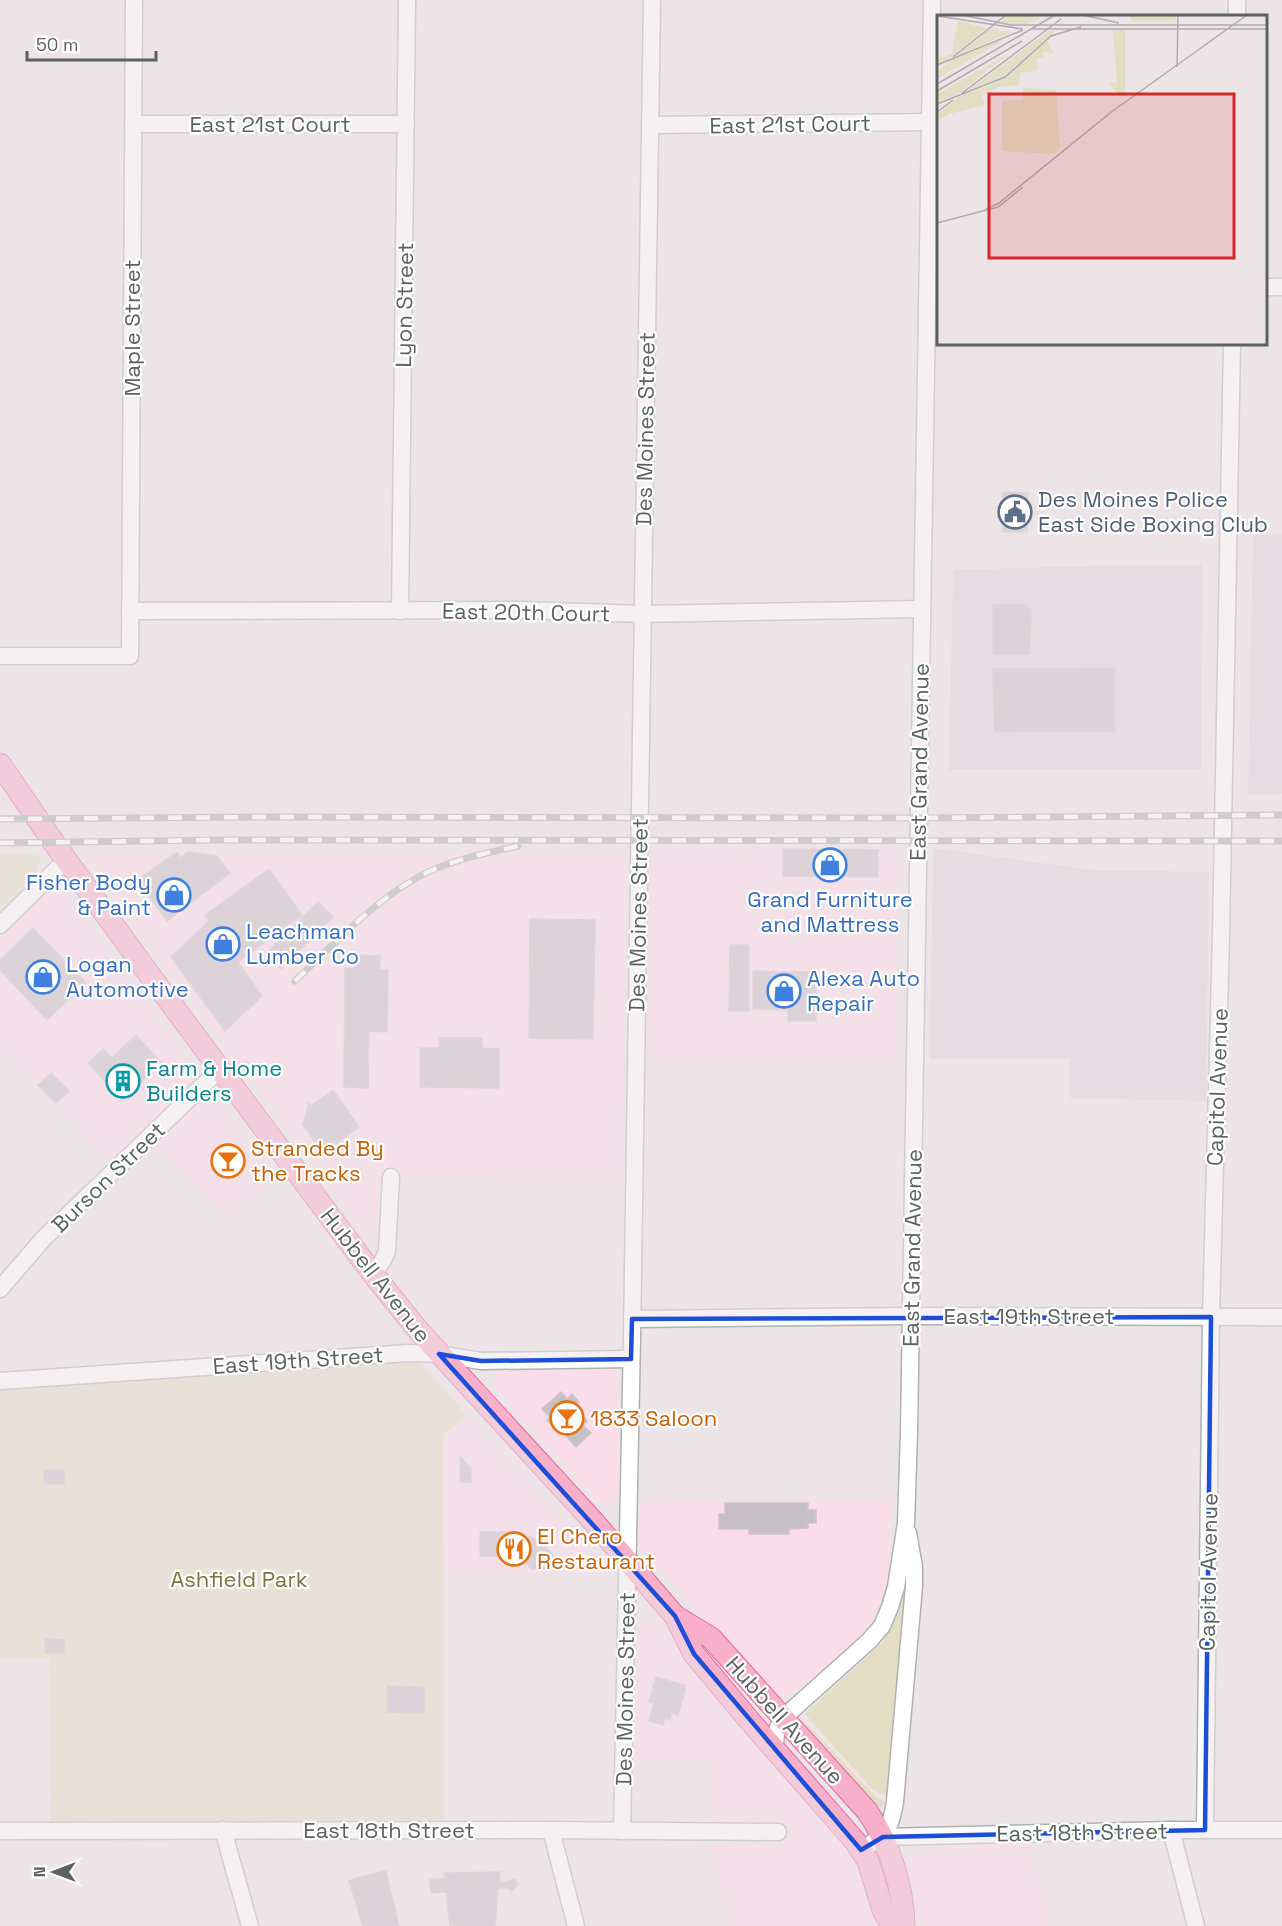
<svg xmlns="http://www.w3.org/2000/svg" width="1282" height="1926" font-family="'Space Grotesk',sans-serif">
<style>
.commercial{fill:#fbdce9}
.industrial{fill:#dcd6d9}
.green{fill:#e3ddc3}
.building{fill:#c6bfc3;stroke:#d2c3ca;stroke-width:1.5}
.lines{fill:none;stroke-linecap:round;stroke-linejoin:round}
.minor-casing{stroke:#adb3b0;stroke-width:19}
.major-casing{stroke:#e566a2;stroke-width:23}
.minor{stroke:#fff;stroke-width:16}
.major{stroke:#f8afc9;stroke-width:21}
.rail-casing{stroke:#aeafaf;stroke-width:7}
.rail{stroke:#fff;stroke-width:4.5;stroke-dasharray:14;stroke-linecap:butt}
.marked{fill:none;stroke:#1d4ed8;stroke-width:4.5;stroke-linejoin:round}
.labels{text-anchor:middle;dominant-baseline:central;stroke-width:4.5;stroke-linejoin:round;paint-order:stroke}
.street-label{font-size:22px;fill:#5c635f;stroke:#fff}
.service-label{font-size:22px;fill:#4e5e75;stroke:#fff;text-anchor:start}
.shop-label{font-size:22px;fill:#366cbe;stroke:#fff;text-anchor:start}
.culture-label{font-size:22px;fill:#0d838f;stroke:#fff;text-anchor:start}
.food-label{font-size:22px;fill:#c56008;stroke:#fff;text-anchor:start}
.park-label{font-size:22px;fill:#7c733b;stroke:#fff}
.inset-road{fill:none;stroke:#afacad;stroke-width:1.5}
.view{fill:#d62828;fill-opacity:0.15;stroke:#d62828;stroke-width:3}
.inset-edge{fill:none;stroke:#5c635f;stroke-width:3}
</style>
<rect width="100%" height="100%" fill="#ede4e8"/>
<g class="commercial">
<polygon points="647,849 900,850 898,1062 645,1059"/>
<polygon points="82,853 627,853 622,1181 383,1180 381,1219 378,1227 369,1231 364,1230 358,1225"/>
<polygon points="55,890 61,891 67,895 192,1065 194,1071 192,1081 111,1162 0,1049 0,937 39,898 48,891"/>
<polygon points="206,1099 221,1104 276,1180 226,1219 153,1146 200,1101"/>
<polygon points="506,1370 609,1370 617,1374 620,1383 618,1491 614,1500 604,1502 596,1499 498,1391 496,1383 496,1376 498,1373"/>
<polygon points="467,1416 606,1567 612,1574 444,1574 443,1435"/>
<polygon points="891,1501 889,1574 885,1592 876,1614 861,1636 798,1691 784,1695 779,1693 768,1684 708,1622 641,1547 638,1539 639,1502"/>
<polygon points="649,1619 654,1621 660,1627 745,1732 846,1849 859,1871 877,1926 730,1926 707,1843 776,1843 777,1823 708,1823 708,1760 634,1760 637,1631 644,1621"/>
<polygon points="992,1841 1030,1841 1053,1926 920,1926 909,1869 909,1862 917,1852 927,1847"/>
</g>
<g class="industrial">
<polygon points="1253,535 1282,535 1282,794 1248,795"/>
<polygon points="1202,565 1201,770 949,770 953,570 1087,566"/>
<polygon points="933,848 1092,870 1209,872 1206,1101 1070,1098 1070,1059 930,1059"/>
</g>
<g class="green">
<path d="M 0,854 L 40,855 C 40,878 15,894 0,909 Z"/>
<polygon points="412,1362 423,1366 467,1416 443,1435 444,1820 51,1822 49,1658 0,1658 0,1390"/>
<polygon points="906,1567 905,1613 887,1796 874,1791 805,1714 884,1641 898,1613"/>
<polygon points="803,1720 873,1794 886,1803 881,1807 875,1805 807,1729"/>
</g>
<g class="building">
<polygon points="1003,492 1028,493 1027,532 1003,532"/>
<polygon points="993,604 1024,604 1031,610 1030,654 993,654"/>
<polygon points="1115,668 1115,731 994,732 993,669"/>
<polygon points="783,849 878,850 878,877 783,876"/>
<polygon points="177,852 180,858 188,852 217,856 230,873 167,921 137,880"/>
<polygon points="269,869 302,915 238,962 262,996 225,1031 171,957 209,921 205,915"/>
<polygon points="318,902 333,917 281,969 266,953"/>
<polygon points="530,919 595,920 593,1039 529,1038"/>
<polygon points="33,928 86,983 47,1020 0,970 0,960"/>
<polygon points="730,945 749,945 749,1011 729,1011"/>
<polygon points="355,955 380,956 380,970 388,970 387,1032 369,1031 368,1088 344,1087 345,968 355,968"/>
<polygon points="753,971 816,972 816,1021 788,1021 788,1010 753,1009"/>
<polygon points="136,1035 162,1063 122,1100 88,1063 103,1049 112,1058"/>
<polygon points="439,1038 482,1038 482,1048 499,1049 499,1088 420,1087 420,1048 439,1048"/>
<polygon points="51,1073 69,1091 56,1103 38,1085"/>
<polygon points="333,1090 359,1127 338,1142 340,1146 317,1144 303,1125 309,1103 311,1106"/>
<polygon points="230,1144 245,1164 227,1178 212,1157"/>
<polygon points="561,1392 567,1399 572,1394 579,1402 574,1407 587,1421 583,1425 591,1433 576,1447 560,1429 557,1431 547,1420 550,1417 542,1409"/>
<polygon points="460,1456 471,1469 471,1482 460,1482"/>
<rect x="44" y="1470" width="20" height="14"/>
<polygon points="725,1503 808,1503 808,1510 816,1510 816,1523 808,1523 808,1528 789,1529 789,1534 749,1534 749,1529 719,1529 719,1514 725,1514"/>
<polygon points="480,1532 519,1532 541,1542 562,1565 557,1569 531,1569 522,1558 517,1557 480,1556"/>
<polygon points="45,1639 64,1640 64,1653 45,1653"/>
<polygon points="656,1677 684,1685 685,1690 678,1715 672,1713 670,1720 665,1718 663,1725 649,1721 654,1704 649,1702"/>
<polygon points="387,1686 424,1687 424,1713 387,1712"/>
<polygon points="386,1871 399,1926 363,1926 349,1881 356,1878"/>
<polygon points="500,1872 499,1882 507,1882 513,1879 516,1880 518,1885 512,1891 507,1888 498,1888 495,1926 450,1926 444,1873"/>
<polygon points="445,1878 446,1892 431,1893 430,1880"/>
</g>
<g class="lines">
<g class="minor-casing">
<g id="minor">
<polyline points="1237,16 1237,0"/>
<polyline points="134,124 406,124"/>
<polyline points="650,125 930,122"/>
<polyline points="1266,287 1282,287"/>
<polyline points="130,611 521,610 643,614 922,609"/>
<polyline points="400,611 407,0"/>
<polyline points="0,656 130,656 134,0"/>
<polyline points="0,925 66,860"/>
<polyline points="373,1274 381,1263 387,1252 391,1177"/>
<polyline points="0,1289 44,1238 220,1069"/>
<polyline points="632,1319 911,1316 1282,1317"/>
<polyline points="0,1381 408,1353 439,1354 481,1361 631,1359"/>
<path d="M 775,1750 C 775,1737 776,1729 783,1718 L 869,1641 L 882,1626 L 890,1607 L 896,1587 L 906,1523 L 909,1433 L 932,0"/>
<polyline points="223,1830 250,1926"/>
<polyline points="551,1830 576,1926"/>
<polyline points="1171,1830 1196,1926"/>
<polyline points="1205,1830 1211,1317 1221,935 1232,344"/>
<polyline points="0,1831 551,1830 778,1832"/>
<polyline points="622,1831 632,1338 652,0"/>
<polyline points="883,1837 1171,1830 1282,1830"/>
<path d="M 861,1850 C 886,1835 890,1832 895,1802 L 914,1586 L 914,1567 L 908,1533"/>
</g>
</g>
<g class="major-casing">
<g id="major">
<polyline points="0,764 54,843 146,970 373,1274 418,1330 593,1521 675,1616 694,1654 749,1720 855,1841 868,1861 883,1910 892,1926"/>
<path d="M 675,1616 L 711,1638 L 867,1811 C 890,1844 903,1886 904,1926"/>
</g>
</g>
<use href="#minor" class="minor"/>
<use href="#major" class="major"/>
<g class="rail-casing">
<g id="rail">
<polyline points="0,819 259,817 918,818 1282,815"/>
<polyline points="0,843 219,840 1282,841"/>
<path d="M 295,981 C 335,943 373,901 422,875 C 451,860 486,853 518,846"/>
</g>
</g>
<use href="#rail" class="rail"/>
</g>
<path d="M0 0H1282V1926H0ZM 1211,1317 L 1205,1830 L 883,1837 L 861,1850 L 694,1654 L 675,1616 L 439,1354 L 481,1361 L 631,1359 L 632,1319 Z" fill="#ede4e8" fill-opacity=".55" fill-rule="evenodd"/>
<path class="marked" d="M 1211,1317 L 1205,1830 L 883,1837 L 861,1850 L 694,1654 L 675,1616 L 439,1354 L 481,1361 L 631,1359 L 632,1319 Z"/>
<defs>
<g id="civic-ring" transform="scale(1.725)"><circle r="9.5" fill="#fff" stroke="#5c6f8a" stroke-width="1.5"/><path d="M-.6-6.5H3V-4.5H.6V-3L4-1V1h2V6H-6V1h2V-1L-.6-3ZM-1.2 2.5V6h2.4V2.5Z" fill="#5c6f8a"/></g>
<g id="shop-ring" transform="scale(1.725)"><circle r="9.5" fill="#fff" stroke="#3f7fe0" stroke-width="1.5"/><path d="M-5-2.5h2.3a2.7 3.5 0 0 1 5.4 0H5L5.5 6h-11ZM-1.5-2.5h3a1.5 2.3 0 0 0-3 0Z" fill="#3f7fe0"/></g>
<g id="building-ring" transform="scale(1.725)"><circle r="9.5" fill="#fff" stroke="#0f9aa8" stroke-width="1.5"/><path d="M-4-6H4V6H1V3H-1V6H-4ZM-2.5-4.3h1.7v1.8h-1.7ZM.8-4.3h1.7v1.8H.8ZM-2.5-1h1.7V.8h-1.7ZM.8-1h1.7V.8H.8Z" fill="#0f9aa8"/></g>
<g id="bar-ring" transform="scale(1.725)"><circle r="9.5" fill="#fff" stroke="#e8710a" stroke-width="1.5"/><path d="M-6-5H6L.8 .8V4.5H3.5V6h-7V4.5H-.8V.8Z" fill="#e8710a"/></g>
<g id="restaurant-ring" transform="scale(1.725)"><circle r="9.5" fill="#fff" stroke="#e8710a" stroke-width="1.5"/><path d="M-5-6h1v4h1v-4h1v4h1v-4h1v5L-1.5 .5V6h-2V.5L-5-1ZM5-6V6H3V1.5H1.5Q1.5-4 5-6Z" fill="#e8710a"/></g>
</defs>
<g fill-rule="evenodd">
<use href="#civic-ring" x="1015" y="512"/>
<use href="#shop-ring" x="830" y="865"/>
<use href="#shop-ring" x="174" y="895"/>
<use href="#shop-ring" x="223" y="944"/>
<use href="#shop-ring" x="43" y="977"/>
<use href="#shop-ring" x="784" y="991"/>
<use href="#building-ring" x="123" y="1081"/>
<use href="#bar-ring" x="228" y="1161"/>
<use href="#bar-ring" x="567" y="1418"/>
<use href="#restaurant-ring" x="514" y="1549"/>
</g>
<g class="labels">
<g class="street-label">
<text x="270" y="124">East 21st Court</text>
<text transform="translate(790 124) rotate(-1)">East 21st Court</text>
<text transform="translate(404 305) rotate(-89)">Lyon Street</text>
<text transform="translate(132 328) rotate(-90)">Maple Street</text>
<text transform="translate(645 429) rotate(-89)">Des Moines Street</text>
<text transform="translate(526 612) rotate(1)">East 20th Court</text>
<text transform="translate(919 762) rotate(-89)">East Grand Avenue</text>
<text transform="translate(638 915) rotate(-89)">Des Moines Street</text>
<text transform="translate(1217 1087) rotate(-88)">Capitol Avenue</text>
<text transform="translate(108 1177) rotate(-44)">Burson Street</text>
<text transform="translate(912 1248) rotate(-89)">East Grand Avenue</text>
<text transform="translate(376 1275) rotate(52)">Hubbell Avenue</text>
<text x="1029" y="1316">East 19th Street</text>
<text transform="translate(298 1360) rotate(-4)">East 19th Street</text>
<text transform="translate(1208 1572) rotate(-89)">Capitol Avenue</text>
<text transform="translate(625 1689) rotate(-89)">Des Moines Street</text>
<text transform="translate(785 1720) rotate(48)">Hubbell Avenue</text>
<text x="389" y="1830">East 18th Street</text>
<text transform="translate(1082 1832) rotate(-1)">East 18th Street</text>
</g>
<g class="service-label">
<text x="1038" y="499">Des Moines Police<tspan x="1038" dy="25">East Side Boxing Club</tspan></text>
</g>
<g class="shop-label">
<text x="151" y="882" text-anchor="end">Fisher Body<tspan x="151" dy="25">&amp; Paint</tspan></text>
<text x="830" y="899" text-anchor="middle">Grand Furniture<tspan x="830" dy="25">and Mattress</tspan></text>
<text x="246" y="931">Leachman<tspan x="246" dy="25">Lumber Co</tspan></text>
<text x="66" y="964">Logan<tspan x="66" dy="25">Automotive</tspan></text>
<text x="807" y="978">Alexa Auto<tspan x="807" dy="25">Repair</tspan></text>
</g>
<g class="culture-label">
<text x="146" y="1068">Farm &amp; Home<tspan x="146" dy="25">Builders</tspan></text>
</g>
<g class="food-label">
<text x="251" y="1148">Stranded By<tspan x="251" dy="25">the Tracks</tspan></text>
<text x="590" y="1418">1833 Saloon</text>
<text x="537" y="1536">El Chero<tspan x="537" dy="25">Restaurant</tspan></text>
</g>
<g class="park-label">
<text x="239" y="1579">Ashfield Park</text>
</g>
</g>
<g transform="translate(937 15)">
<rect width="330" height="330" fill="#ede4e8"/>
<path d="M 71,0 L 107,0 L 91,9 L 62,8 ZM 193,0 L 240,0 L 238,6 L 193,6 ZM 21,6 L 50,13 L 12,44 L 0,48 L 0,44 L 15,39 ZM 53,14 L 74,17 L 20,41 ZM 176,15 L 188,15 L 188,84 L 170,68 L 180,68 ZM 112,16 L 119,16 L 66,61 L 30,76 ZM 64,25 L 65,26 L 0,64 L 0,57 L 13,46 ZM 110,26 L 117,39 L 106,37 L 107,43 L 100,43 L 100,56 L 83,58 L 82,70 L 62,72 L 45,80 L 48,90 L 12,99 L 0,107 L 0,99 L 23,81 L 59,68 ZM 74,37 L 21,79 L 0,87 L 0,79 ZM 86,73 L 119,75 L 123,132 L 117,139 L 65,136 L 65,86 L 86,85 Z" fill="#e3ddc3"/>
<path class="inset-road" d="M 25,0 L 74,10 L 330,10M 145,0 L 182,8M 0,1 L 86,14M 94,14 L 330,14M 16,42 L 69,0M 0,50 L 86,15M 240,52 L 241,0M 0,69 L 118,0M 0,76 L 85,26M 25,78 L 124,4M 0,89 L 68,62 L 114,21 L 144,12M 0,97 L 16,85M 49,194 L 62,188 L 173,98 L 310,0M 0,208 L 61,192 L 86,172"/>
<path class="view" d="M 52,79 L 297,79 L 297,243 L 52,243 Z"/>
<rect width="330" height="330" class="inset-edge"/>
</g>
<g transform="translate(54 1872) rotate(270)" stroke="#ffffff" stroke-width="4.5" paint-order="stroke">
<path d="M0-4.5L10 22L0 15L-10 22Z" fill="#5c635f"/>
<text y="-9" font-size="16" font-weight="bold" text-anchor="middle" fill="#5c635f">N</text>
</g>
<path d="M27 51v9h129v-9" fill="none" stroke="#5c635f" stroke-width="3"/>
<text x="36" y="51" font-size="18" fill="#5c635f" stroke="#ffffff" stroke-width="4.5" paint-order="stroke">50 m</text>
</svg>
